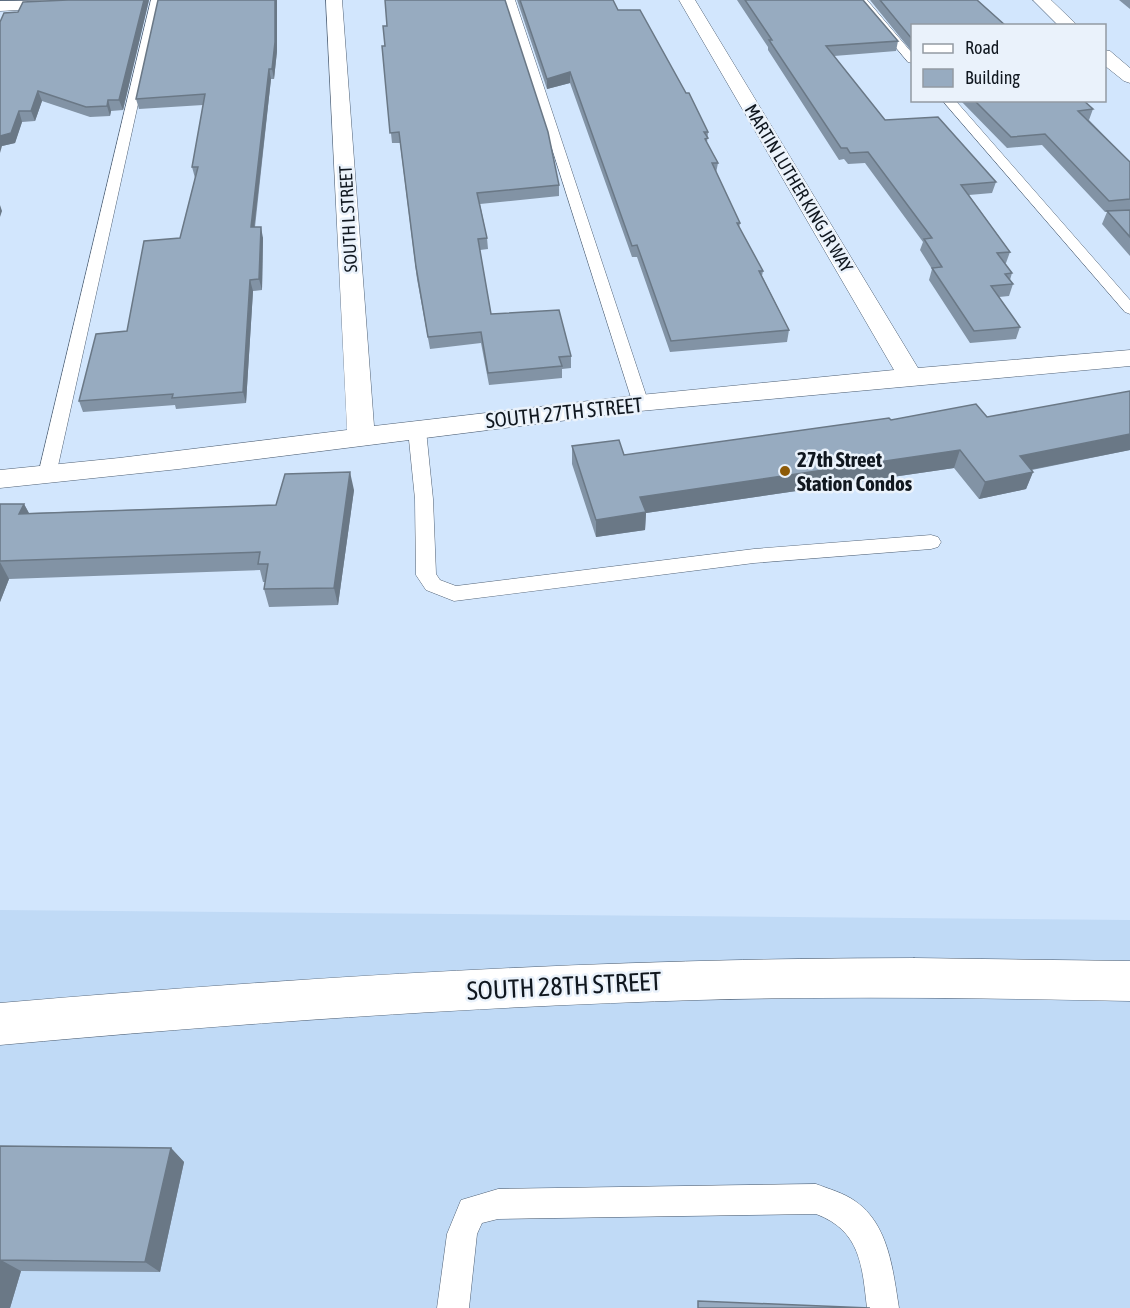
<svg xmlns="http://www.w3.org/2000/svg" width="1130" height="1308" font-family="'Asap Condensed',sans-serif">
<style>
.built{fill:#c0daf6}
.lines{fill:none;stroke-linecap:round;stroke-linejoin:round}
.lane-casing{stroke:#506175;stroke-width:1}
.street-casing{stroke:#506175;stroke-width:1}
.secondary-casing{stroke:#506175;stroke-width:1}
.lane{fill:#fff;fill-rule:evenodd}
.street{fill:#fff;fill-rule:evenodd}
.secondary{fill:#fff;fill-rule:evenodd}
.wall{fill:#8293a5}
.shaded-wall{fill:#6a7886}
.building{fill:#97abc0;stroke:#6a7886;stroke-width:1.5}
.poi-dot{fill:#8d5a07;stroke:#eaf2fb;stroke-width:2}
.labels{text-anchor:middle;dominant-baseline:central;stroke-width:5;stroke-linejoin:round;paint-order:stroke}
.far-street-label{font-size:18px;fill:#10171f;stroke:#eaf2fb}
.street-label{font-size:21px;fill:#10171f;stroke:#eaf2fb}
.poi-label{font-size:21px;font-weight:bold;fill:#10171f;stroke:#eaf2fb;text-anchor:start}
.near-street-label{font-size:26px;fill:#10171f;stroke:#eaf2fb}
</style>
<rect width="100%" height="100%" fill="#d2e6fd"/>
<polygon class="built" points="0,910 1130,920 1130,1308 0,1308"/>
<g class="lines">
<g class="lane-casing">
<g id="lane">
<polygon points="151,0 161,0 56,475 53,479 41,479 38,475"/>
<polygon points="505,0 515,0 649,404 647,408 635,408 633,404"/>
<polygon points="856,0 867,0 912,53 912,63 908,62"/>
<polygon points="942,100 955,100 1130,300 1130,314 1125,312"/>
<polygon points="417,424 423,426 426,430 433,499 436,574 440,580 456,586 754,549 931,535 938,537 941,542 938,547 931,549 754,563 454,601 426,590 416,575 415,499 408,430 411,426"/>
<path d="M 816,1184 C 829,1189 844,1193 855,1201 C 889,1224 893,1271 899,1308 L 867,1308 C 862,1266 861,1231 816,1214 L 498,1219 L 482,1223 L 477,1234 L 469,1308 L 437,1308 L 447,1234 L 461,1200 L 498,1189 Z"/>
</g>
</g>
<g class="street-casing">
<polygon id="street" points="326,0 342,0 374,426 640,395 894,370 679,0 695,0 918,368 1130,350 1130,366 640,411 179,469 0,488 0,470 119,458 347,430"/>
</g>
<g class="secondary-casing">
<g id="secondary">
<polygon points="120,0 112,5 0,11 0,1"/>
<polygon points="1033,0 1051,0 1078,26 1059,26"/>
<polygon points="1104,50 1110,51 1130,68 1130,83 1124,81 1104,65"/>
<path d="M 914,958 L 1130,961 L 1130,1001 C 986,998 842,996 698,1000 C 465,1007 232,1024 0,1045 L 0,1003 C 304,977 609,958 914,958 Z"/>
</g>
</g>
<use href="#lane" class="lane"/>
<use href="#street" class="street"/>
<use href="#secondary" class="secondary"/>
</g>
<g class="wall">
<polygon points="68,0 149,0 123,110 111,111 110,116 90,117 42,101 35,121 22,122 15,143 2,146"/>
<polygon points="517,0 613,0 618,10 686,93 708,132 707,143 718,163 716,173 740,223 739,228 763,271 762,276 789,330 787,342 670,352 637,257 632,257 570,83 547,89"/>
<polygon points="737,0 863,0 898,41 896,51 834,56 885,120 996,182 992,193 969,195 1010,252 1006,263 1005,263 1012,273 1010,280 1013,284 1009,296 999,297 1020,327 1016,339 970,343 929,280 932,269 920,250 923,242 865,163 848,164 844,159 839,160 768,50 768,47"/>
<polygon points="870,0 977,0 912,26 912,52"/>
<polygon points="1119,0 1130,0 1130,9"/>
<polygon points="387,26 559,185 559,196 480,204 487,238 488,249 480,250 491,314 571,356 571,368 562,369 562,378 489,385 481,343 430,349 417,279 400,143 392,143 382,46 385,46"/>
<polygon points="277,51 274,79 271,79 255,227 263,238 262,290 253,291 246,403 176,409 175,405 83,412 79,401 127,331 180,238 195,178 192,167 203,105 139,109 136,99"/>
<polygon points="960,100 1083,100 1093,109 1089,120 1130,162 1130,256 1102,224 1107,212 1105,212 1042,145 1007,148"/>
<polygon points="891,420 1130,450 1032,470 1033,472 1026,489 979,499 954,468 646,513 645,530 596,537 572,464 572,446 624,455"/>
<polygon points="354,490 338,605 269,607 264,589 265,582 263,582 260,570 9,579 0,602 0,504 24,504 29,513 276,505"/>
<polygon points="0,1146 171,1148 184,1162 160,1272 21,1271 10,1308 0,1308"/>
</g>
<g class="shaded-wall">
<polygon points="144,0 149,0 123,110 119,100"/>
<polygon points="275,0 277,0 277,51 274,79 272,69"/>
<polygon points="269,69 271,79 253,238 251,227"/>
<polygon points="570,72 570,83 547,89 547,79"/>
<polygon points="38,91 42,101 35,121 31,111"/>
<polygon points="108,100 111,111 110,116 107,106"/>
<polygon points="19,111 22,122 15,143 2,146 0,153 0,136"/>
<polygon points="0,205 2,211 0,217"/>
<polygon points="261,227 263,238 262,290 259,279"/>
<polygon points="250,280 253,291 246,403 243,392"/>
<polygon points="1130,434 1130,450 1013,473 1020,456"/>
<polygon points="960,450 954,468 646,513 645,530 596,537 596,520 640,497"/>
<polygon points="350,472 354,490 338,605 334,588"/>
<polygon points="1033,472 1026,489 979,499 985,482"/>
<polygon points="24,504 33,521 19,514"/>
<polygon points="0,562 9,579 0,602"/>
<polygon points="171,1148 184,1162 160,1272 145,1262"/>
<polygon points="1,1260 21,1271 10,1308 0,1308 0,1264"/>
</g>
<g class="building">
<polygon points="68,0 144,0 119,100 108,100 107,106 86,107 38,91 31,111 19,111 11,133 0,136 0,22 4,13 18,12 23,2"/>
<polygon points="158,0 275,0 275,42 272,69 269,69 251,227 261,227 259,279 250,280 243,392 172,398 173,394 79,401 96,334 127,331 144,241 180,238 198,167 192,167 205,94 136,99"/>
<polygon points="385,0 505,0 548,132 559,185 477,193 487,238 478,239 491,314 559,310 571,356 559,357 562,366 488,373 481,332 428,337 416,267 399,132 390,133 382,46 385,46 383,26 387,26"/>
<polygon points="520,0 613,0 618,10 640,10 686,93 689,93 708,132 704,132 708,138 705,139 718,163 712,163 740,223 737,223 763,271 759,271 789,330 671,341 637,245 632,246 570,72 547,79"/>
<polygon points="745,0 863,0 898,41 826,46 885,120 938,117 996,182 961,185 1010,252 997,253 1012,273 1005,274 1013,284 991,286 1020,327 974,331 932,268 942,267 924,239 932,238 868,152 850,153 847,148 841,148 769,40 772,40"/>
<polygon points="880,0 977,0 1006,26 912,26 912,39"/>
<polygon points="974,100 1083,100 1093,109 1078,111 1130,162 1130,199 1109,201 1045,134 1011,137"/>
<polygon points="1130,210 1130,237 1107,211"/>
<polygon points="1130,391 1130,434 1020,456 1033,472 985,482 960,450 640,497 646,512 596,520 572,446 619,440 624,455 889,418 891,420 976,404 987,417"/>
<polygon points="350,472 334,588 264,589 268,564 258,564 260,552 0,561 0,504 24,504 19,514 276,505 285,474"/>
<polygon points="0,1146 171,1148 145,1262 1,1260 0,1264"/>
<polygon points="698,1301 870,1308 698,1308"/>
</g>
<circle class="poi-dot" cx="785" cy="471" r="6"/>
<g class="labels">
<g class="far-street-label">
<text transform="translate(799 188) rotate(59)">MARTIN LUTHER KING JR WAY</text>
<text transform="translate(348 219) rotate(-93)">SOUTH L STREET</text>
</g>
<g class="street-label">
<text transform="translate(564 412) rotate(-6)">SOUTH 27TH STREET</text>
</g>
<g class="poi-label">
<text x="797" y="459">27th Street<tspan x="797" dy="24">Station Condos</tspan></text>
</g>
<g class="near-street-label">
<text transform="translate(564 986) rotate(-3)">SOUTH 28TH STREET</text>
</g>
</g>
<rect x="911" y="24" width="195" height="78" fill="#eaf2fb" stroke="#939aa3" stroke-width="1.5"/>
<rect x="923" y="44" width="30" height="9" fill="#ffffff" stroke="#939aa3" stroke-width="1.5"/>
<text x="965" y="54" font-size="18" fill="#10171f">Road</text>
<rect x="923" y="69" width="30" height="18" fill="#97abc0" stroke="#939aa3" stroke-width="1.5"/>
<text x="965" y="84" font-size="18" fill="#10171f">Building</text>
</svg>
